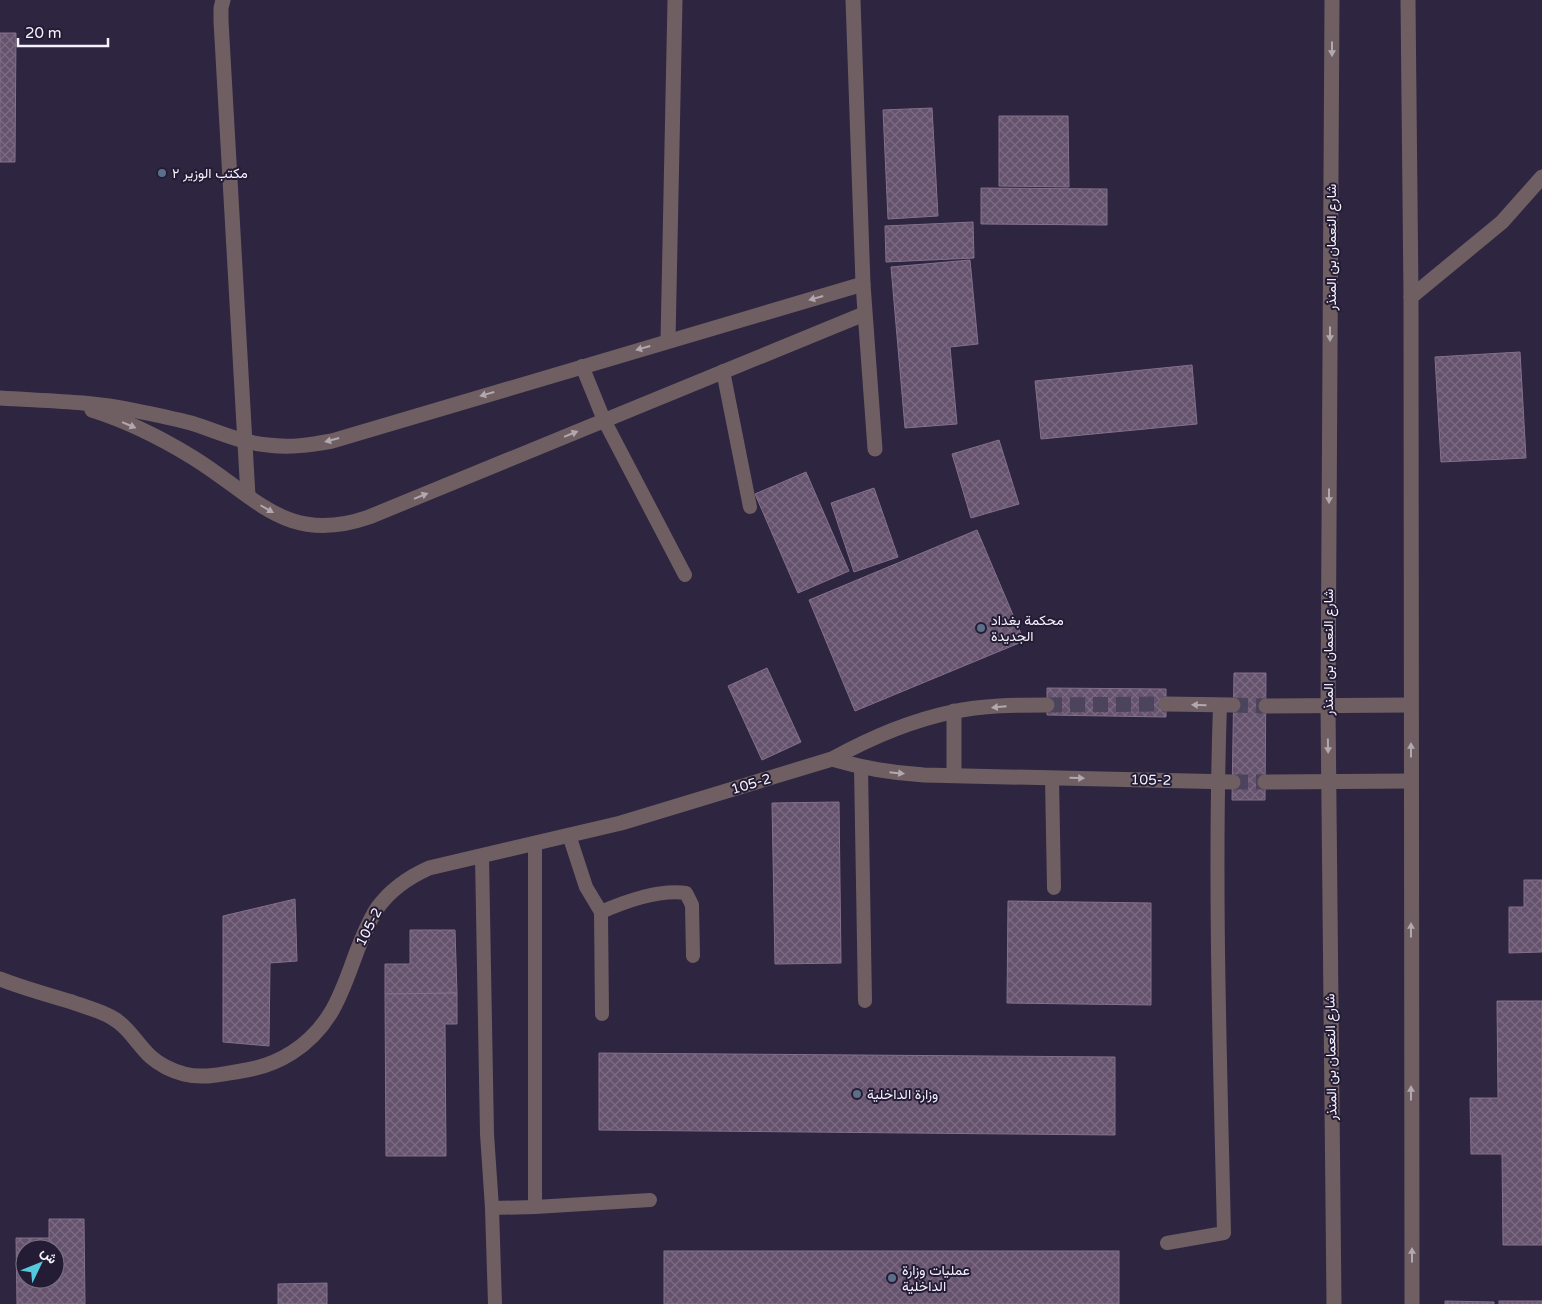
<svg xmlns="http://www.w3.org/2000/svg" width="1542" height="1304" font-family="'Varela Round',Vazirmatn,sans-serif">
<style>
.building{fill:url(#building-cross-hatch);stroke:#83708c;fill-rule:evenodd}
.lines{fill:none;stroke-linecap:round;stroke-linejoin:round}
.street-tunnel{stroke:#4c445c;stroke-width:15;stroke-dasharray:15 8;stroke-linecap:butt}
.lane{stroke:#6f5f62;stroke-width:14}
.street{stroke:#6f5f62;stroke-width:15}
.oneway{fill:#b2a8b0}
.service-dot{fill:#5c6f8a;stroke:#241c35;stroke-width:2}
.labels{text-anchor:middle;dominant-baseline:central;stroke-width:4;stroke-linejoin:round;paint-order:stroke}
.poi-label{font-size:14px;fill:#f5f2fd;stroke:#241c35;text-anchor:start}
.street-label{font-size:14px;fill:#f5f2fd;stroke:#241c35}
</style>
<defs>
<pattern id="building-cross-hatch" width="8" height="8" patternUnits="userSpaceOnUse" patternTransform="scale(1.25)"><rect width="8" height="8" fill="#65526d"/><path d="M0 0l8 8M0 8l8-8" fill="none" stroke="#7c6b83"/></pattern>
</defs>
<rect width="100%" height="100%" fill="#2e2540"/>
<g class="building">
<polygon points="0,33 16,33 15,162 0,162"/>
<polygon points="932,108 938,216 888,219 883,110"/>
<polygon points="999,116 1068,116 1069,187 999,186"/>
<polygon points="981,188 1107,189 1107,225 981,224"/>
<polygon points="973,222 974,258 886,262 885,226"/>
<polygon points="970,260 978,344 950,347 957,424 905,428 891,267"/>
<polygon points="1520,352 1526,458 1441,462 1435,357"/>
<polygon points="1192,365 1197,424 1041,439 1035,381"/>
<polygon points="999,440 1019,504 971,518 952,454"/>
<polygon points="806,472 849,571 798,593 755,494"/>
<polygon points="874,488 898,557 854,572 831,503"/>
<polygon points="977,530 1024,641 855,711 809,600"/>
<polygon points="767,668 801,742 762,760 728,686"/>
<polygon points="1234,673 1266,673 1265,800 1232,800"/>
<polygon points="1047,688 1166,689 1166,717 1047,715"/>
<polygon points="839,802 841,963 775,964 772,803"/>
<polygon points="1524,880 1542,880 1542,952 1509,953 1509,907 1524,907"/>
<polygon points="295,899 297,961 270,963 269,1046 223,1042 223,916"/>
<polygon points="1008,901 1151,903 1151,1005 1007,1003"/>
<polygon points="410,930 455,930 457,993 385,994 385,964 410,964"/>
<polygon points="457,993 457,1024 445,1024 446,1156 386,1156 385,994"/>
<polygon points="1497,1001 1542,1001 1542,1245 1503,1245 1502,1154 1471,1154 1470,1098 1498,1098"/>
<polygon points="599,1053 1115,1057 1115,1135 599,1130"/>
<path d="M 49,1219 L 84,1219 L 85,1304 L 17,1304 L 16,1238 L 49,1238 ZM 25,1249 L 55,1249 L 55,1279 L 25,1279 Z"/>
<rect x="664" y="1251" width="455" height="53"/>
<polygon points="327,1283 327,1304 278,1304 278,1284"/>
<polygon points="1445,1301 1494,1302 1494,1304 1445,1304"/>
<rect x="1499" y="1301" width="43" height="3"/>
</g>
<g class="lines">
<g class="street-tunnel">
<polyline points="1047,705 1166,704"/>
<polyline points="1233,705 1266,706"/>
<polyline points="1233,782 1265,782"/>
</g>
<g class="lane">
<polyline points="582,366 604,420 685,575"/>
<polyline points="723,371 750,507"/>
<polyline points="861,767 865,1001"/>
<polyline points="1052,778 1054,888"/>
<polyline points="569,835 586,887 601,912 602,1014"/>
<polyline points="535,843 535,1207"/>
<polyline points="482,856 487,1134 492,1208 495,1304"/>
<path d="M 601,912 C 626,901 659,889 686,893 L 692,905 L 693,956"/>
<polyline points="492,1208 535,1207 650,1200"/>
<path d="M 1167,1243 L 1224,1233 C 1220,1057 1214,881 1220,705"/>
</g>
<g class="street">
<polyline points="223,0 221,8 221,21 248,496"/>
<polyline points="853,0 863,284 875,449"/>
<polyline points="1332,0 1328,706 1334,1304"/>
<polyline points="1408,0 1411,297 1412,1304"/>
<polyline points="1411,297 1502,222 1542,177"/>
<polyline points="668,341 675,0"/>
<path d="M 0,398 C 44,401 89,401 132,410 C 152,414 172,418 191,423 C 217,431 241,443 268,445 C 290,448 310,445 332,441 L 863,284"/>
<path d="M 92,410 C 127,421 161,438 192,457 C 256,496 286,546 369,517 L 864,314"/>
<polyline points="1166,704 1233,705"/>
<polyline points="1266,706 1411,705"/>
<polyline points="954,711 954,775"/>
<path d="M 832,759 C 862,768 892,773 924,775 L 1233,782"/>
<polyline points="1265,782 1411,781"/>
<path d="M 0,979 C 23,988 48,995 72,1002 C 85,1007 99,1010 111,1017 C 128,1026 137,1044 151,1057 C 160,1065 173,1071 184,1074 C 203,1079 222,1074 241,1071 C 278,1066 310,1046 330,1014 C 342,995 349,972 357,951 C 363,936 369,920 378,907 C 392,888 409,877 429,868 L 621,823 L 832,759 C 870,738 909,721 952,712 C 983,705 1016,705 1047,705"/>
</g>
</g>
<defs><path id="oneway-solid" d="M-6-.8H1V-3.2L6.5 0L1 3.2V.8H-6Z" transform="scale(1.25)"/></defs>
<g class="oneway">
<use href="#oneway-solid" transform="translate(1332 49) rotate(90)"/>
<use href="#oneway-solid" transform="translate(816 298) rotate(164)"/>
<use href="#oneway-solid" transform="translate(1330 334) rotate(90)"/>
<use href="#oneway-solid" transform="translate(643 348) rotate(164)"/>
<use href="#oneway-solid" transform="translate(487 394) rotate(164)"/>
<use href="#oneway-solid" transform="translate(129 425) rotate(23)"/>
<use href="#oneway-solid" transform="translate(571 434) rotate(-22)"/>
<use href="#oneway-solid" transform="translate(332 440) rotate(165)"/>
<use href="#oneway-solid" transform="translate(421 496) rotate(-22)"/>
<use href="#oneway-solid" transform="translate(1329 496) rotate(90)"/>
<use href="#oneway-solid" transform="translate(267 509) rotate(30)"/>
<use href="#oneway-solid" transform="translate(1199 705) rotate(-179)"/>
<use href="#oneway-solid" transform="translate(999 707) rotate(175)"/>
<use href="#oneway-solid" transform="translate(1328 746) rotate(89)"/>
<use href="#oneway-solid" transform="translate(1411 750) rotate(-90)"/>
<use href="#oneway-solid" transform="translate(897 773) rotate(6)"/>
<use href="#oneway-solid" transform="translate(1077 778) rotate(1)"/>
<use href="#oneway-solid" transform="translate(1411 930) rotate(-90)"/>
<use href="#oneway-solid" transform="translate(1411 1093) rotate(-90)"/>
<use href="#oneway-solid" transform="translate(1412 1255) rotate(-90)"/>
</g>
<g class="service-dot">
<circle cx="162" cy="173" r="5"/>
<circle cx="981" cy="628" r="5"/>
<circle cx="857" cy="1094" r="5"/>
<circle cx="892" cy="1278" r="5"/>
</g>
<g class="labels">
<g class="poi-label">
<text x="172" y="173">مكتب الوزير ٢</text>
<text x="991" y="620">محكمة بغداد<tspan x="991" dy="16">الجديدة</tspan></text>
<text x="867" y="1094">وزارة الداخلية</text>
<text x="902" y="1270">عمليات وزارة<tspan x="902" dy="16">الداخلية</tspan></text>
</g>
<g class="street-label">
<text transform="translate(1331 247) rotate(-90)">شارع النعمان بن المنذر</text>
<text transform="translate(1328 652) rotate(-90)">شارع النعمان بن المنذر</text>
<text transform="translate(1151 780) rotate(1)">105-2</text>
<text transform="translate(751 784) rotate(-17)">105-2</text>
<text transform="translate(369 927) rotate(-63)">105-2</text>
<text transform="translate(1331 1057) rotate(-91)">شارع النعمان بن المنذر</text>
</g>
</g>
<g transform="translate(40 1264) rotate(47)"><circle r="24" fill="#241c35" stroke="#787285"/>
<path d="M0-4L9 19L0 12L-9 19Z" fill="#54cadd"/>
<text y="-8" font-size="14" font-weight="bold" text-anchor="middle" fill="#f5f2fd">ش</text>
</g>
<path d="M18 38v8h90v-8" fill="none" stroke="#f5f2fd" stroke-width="2.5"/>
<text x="25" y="38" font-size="15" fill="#f5f2fd" stroke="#241c35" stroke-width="4" paint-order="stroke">20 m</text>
</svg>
